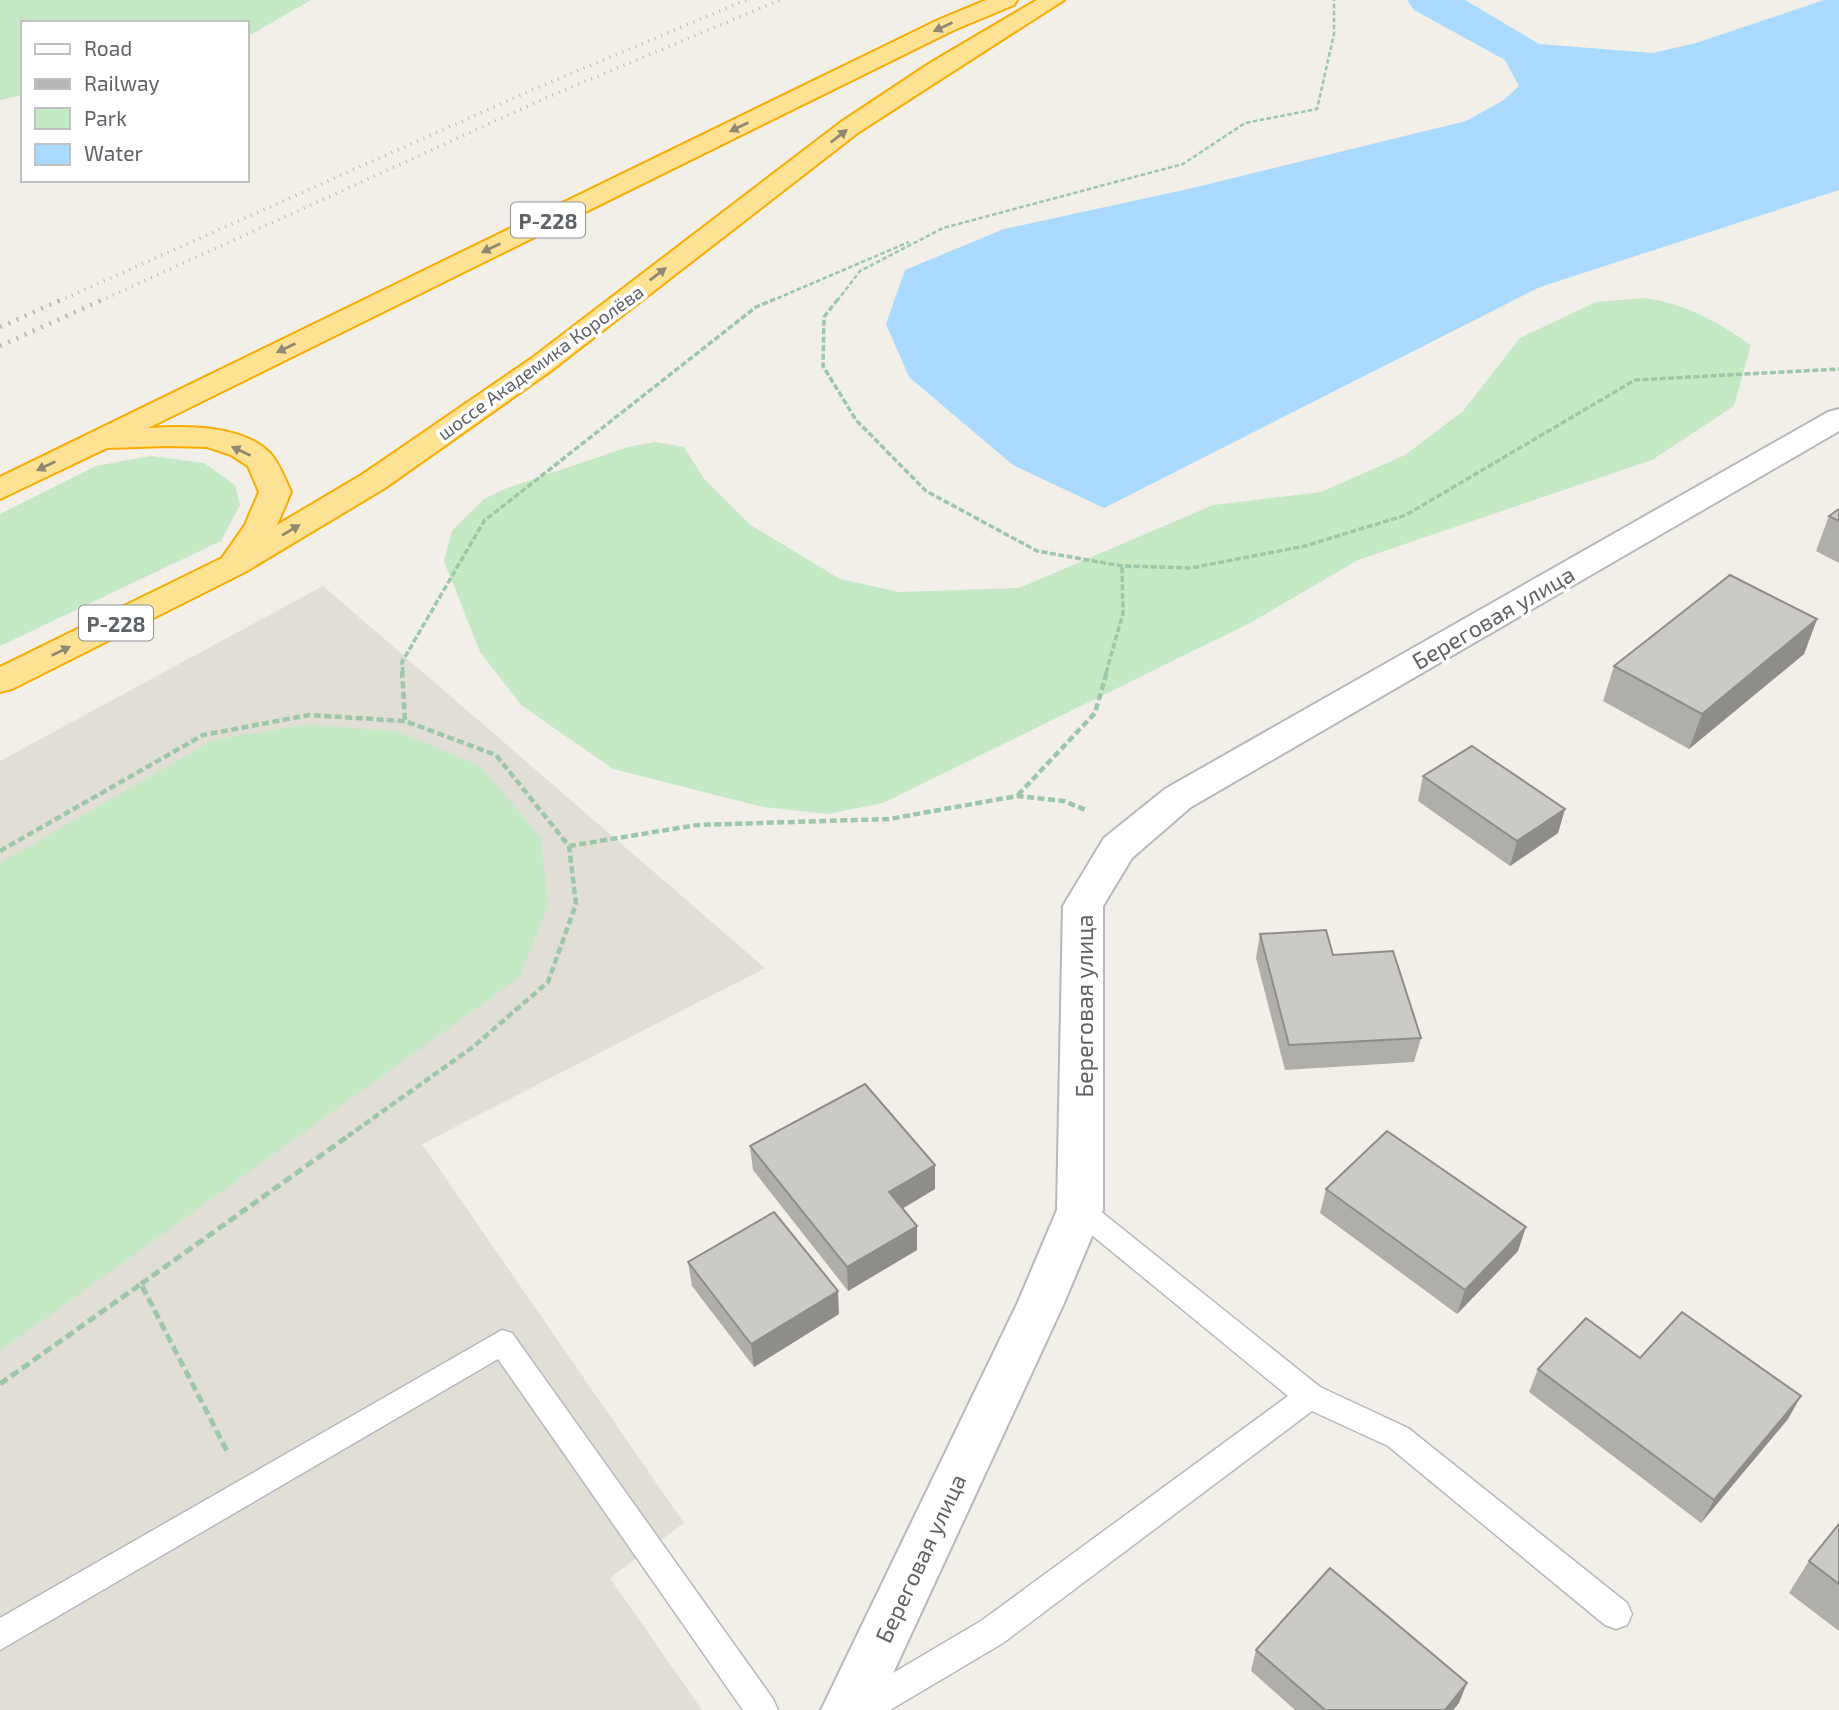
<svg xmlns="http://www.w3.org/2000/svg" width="1839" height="1710" font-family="'Exo 2',sans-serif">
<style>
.education{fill:#e1ded6}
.green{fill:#c5e8c5}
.water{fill:#aadaff}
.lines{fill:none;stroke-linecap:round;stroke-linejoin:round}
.lane-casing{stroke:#b5b8bc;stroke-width:3}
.street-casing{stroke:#b5b8bc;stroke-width:4}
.highway-casing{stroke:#f9ab00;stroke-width:4}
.path-far3{stroke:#9cc7a9;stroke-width:2.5;stroke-dasharray:4.5 2.5;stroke-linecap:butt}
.path-far2{stroke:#9cc7a9;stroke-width:3.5;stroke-dasharray:6 2.5;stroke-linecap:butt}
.path-far1{stroke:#9cc7a9;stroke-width:4.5;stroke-dasharray:7 3.5;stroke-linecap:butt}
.path{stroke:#9cc7a9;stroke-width:5;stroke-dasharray:9 4.5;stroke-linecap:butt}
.lane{fill:#fff;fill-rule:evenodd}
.street{fill:#fff;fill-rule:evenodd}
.highway{fill:#fde293;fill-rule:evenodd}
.rail-far1{stroke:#b6b7b8;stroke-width:3.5;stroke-dasharray:1 6;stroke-linecap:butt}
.rail{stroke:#b6b7b8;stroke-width:4.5;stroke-dasharray:2 7;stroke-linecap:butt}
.wall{fill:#afaea9}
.shaded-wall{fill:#8f8d8a}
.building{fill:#cccac5;stroke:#8f8d8a;stroke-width:2}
.oneway{fill:#8e8975}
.labels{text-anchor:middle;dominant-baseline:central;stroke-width:7;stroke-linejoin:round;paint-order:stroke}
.far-street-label{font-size:19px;fill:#5f6368;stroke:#fff}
.shield{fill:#fff;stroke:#8f9295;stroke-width:2}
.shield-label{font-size:21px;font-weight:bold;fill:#5f6368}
.street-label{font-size:23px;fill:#5f6368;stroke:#fff}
</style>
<rect width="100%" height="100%" fill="#f1efe8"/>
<polygon class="education" points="323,586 765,968 422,1144 684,1523 610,1578 702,1710 0,1710 0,761"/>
<g class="green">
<polygon points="0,0 311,0 247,37 247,23 23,23 23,95 0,100"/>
<path d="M 1643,298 C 1685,303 1716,321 1751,345 L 1734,406 L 1652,460 L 1358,560 L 1250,623 L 883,803 L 828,814 L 763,807 L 613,769 L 521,705 L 480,652 L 444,561 L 452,531 L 484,499 L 507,488 L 628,447 L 655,442 L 684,447 L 705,480 L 749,524 L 840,579 L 899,592 L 1019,588 L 1213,505 L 1321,492 L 1405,455 L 1463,411 L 1520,338 L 1596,302 Z"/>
<polygon points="151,456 204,463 235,485 240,505 221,541 0,646 0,514 96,466"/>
<polygon points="307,724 399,732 481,766 541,838 548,905 520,977 0,1351 0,863 213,740"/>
</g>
<polygon class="water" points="1407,0 1465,0 1539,44 1653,53 1696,43 1824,0 1839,0 1839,190 1540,287 1104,508 1013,465 909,377 886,324 905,270 1004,229 1197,187 1466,121 1504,100 1519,86 1505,60 1414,10"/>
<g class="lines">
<g class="lane-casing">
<g id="lane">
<polygon points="1080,1199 1089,1202 1320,1387 1408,1428 1627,1603 1632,1614 1627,1625 1616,1629 1605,1625 1388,1446 1312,1411 1003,1643 890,1710 844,1710 849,1699 981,1621 1288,1396 1071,1218 1067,1210 1071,1202"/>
<polygon points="502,1330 512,1333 773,1699 778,1710 743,1710 498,1359 0,1650 0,1618"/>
</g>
</g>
<g class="street-casing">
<polygon id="street" points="1839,409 1839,431 1191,807 1132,858 1103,906 1103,1210 1064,1303 876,1710 821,1710 1018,1302 1057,1210 1063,906 1104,838 1165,789 1828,412"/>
</g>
<g class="highway-casing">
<path id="highway" d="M 986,0 L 1017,0 L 1014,5 L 954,30 L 148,428 C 185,426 241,424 270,453 C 280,464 285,479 291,492 L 277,525 L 363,474 L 532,358 L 841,122 L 930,63 L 1037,0 L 1064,0 L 859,132 L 552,370 L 385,488 L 245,572 L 12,689 L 0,692 L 0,667 L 222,558 L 245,525 L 259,492 L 248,466 L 231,455 L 207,447 L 169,446 L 107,448 L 0,499 L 0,477 L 938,20 Z"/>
</g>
<g class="path-far3">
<polyline points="771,301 909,242"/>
<polyline points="837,301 860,271 943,228 1183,164 1245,123 1317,109 1334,34 1334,0"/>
</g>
<g class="path-far2">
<polyline points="838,299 824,317 823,366 856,420 926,491 1037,551 1122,566 1191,568 1305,546 1406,515 1635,380 1839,369"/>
<polyline points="403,673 402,662 484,521 756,307 775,299"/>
<polyline points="1106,673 1123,613 1122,566"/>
</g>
<g class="path-far1">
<polyline points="402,671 405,721"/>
<polyline points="1018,795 1095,713 1107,671"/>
<polyline points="569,846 697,825 889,819 1017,796 1064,801 1088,811"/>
<polyline points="0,851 203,735 309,715 405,721 496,755 569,846 576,904 548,982 473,1047 348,1136"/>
</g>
<g class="path">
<polyline points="141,1284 351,1134"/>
<polyline points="0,1384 141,1284 228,1453"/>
</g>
<use href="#lane" class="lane"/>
<use href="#street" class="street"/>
<use href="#highway" class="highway"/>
<g class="rail-far1">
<polyline points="59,301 532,90 746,0"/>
<polyline points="100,301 548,97 780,0"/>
</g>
<g class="rail">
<polyline points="0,327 63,299"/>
<polyline points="0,346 104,299"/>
</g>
</g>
<g class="wall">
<polygon points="1839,509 1839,563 1816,551 1829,516"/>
<polygon points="1817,619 1804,654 1689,749 1603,701 1614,666"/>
<polygon points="1423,776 1565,809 1558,833 1510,866 1418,801"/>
<polygon points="1260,934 1333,955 1421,1038 1414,1062 1285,1070 1256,958"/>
<polygon points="750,1146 935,1165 935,1189 903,1208 917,1250 848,1291 753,1170"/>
<polygon points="1326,1189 1518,1251 1457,1314 1320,1213"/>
<polygon points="688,1262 839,1314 754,1367 692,1286"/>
<polygon points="1640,1358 1788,1419 1701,1523 1529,1392 1538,1369"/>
<polygon points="1839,1524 1839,1631 1789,1593 1809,1561"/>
<polygon points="1256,1650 1459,1703 1453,1710 1295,1710 1251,1671"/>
</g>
<g class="shaded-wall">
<polygon points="1817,619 1804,654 1689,749 1702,714"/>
<polygon points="1565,809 1558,833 1510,866 1517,841"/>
<polygon points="935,1165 935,1189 890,1216 889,1192"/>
<polygon points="917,1226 917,1250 848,1291 847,1267"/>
<polygon points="1526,1227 1518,1251 1457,1314 1465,1290"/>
<polygon points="838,1291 839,1314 754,1367 751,1344"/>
<polygon points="1801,1396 1788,1419 1701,1523 1714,1500"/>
<polygon points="1467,1683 1459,1703 1453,1710 1445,1710"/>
</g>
<g class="building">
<polygon points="1839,509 1839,521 1829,516"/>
<polygon points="1730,575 1817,619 1702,714 1614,666"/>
<polygon points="1472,746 1565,809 1517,841 1423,776"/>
<polygon points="1326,930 1333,955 1393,951 1421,1038 1289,1045 1260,934"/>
<polygon points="865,1084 935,1165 889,1192 917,1226 847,1267 750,1146"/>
<polygon points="1387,1131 1526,1227 1465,1290 1326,1189"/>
<polygon points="774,1212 838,1291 751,1344 688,1262"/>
<polygon points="1682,1312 1801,1396 1714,1500 1538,1369 1586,1318 1640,1358"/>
<polygon points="1839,1524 1839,1584 1809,1561"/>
<polygon points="1330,1568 1467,1683 1445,1710 1325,1710 1256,1650"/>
</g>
<defs><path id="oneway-solid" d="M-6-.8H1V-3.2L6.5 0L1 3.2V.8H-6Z" transform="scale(1.75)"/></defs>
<g class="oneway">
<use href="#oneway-solid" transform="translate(943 27) rotate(155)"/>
<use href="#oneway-solid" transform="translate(739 127) rotate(154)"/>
<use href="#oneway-solid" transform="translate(839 136) rotate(-38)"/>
<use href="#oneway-solid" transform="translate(491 248) rotate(154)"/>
<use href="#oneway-solid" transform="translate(658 274) rotate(-38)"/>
<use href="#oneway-solid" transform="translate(286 348) rotate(154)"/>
<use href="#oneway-solid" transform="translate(241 451) rotate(-155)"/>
<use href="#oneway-solid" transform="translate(46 466) rotate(154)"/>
<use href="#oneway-solid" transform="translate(291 530) rotate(-31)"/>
<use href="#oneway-solid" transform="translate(61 651) rotate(-26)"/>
</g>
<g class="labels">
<g class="far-street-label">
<text transform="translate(540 362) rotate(-36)">шоссе Академика Королёва</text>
</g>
<g class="shield">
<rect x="511" y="202.5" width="74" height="35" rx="5"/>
<rect x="79" y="605.5" width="74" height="35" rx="5"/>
</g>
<g class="shield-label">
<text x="548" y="220">Р-228</text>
<text x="116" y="623">Р-228</text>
</g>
<g class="street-label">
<text transform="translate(1493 617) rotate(-30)">Береговая улица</text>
<text transform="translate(1084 1006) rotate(-90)">Береговая улица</text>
<text transform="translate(920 1558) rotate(-65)">Береговая улица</text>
</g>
</g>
<rect x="21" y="21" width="228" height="161" fill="#ffffff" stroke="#bfc1c3" stroke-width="2"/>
<rect x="35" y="44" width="35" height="10" fill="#ffffff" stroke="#bfc1c3" stroke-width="2"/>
<text x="84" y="56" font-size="21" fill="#5f6368">Road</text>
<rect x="35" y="79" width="35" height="10" fill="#b6b7b8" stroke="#bfc1c3" stroke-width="2"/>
<text x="84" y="91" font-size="21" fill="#5f6368">Railway</text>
<rect x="35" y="108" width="35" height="21" fill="#c5e8c5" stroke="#bfc1c3" stroke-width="2"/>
<text x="84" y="126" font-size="21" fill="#5f6368">Park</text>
<rect x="35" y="144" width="35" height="21" fill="#aadaff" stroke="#bfc1c3" stroke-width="2"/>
<text x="84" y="161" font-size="21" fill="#5f6368">Water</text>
</svg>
